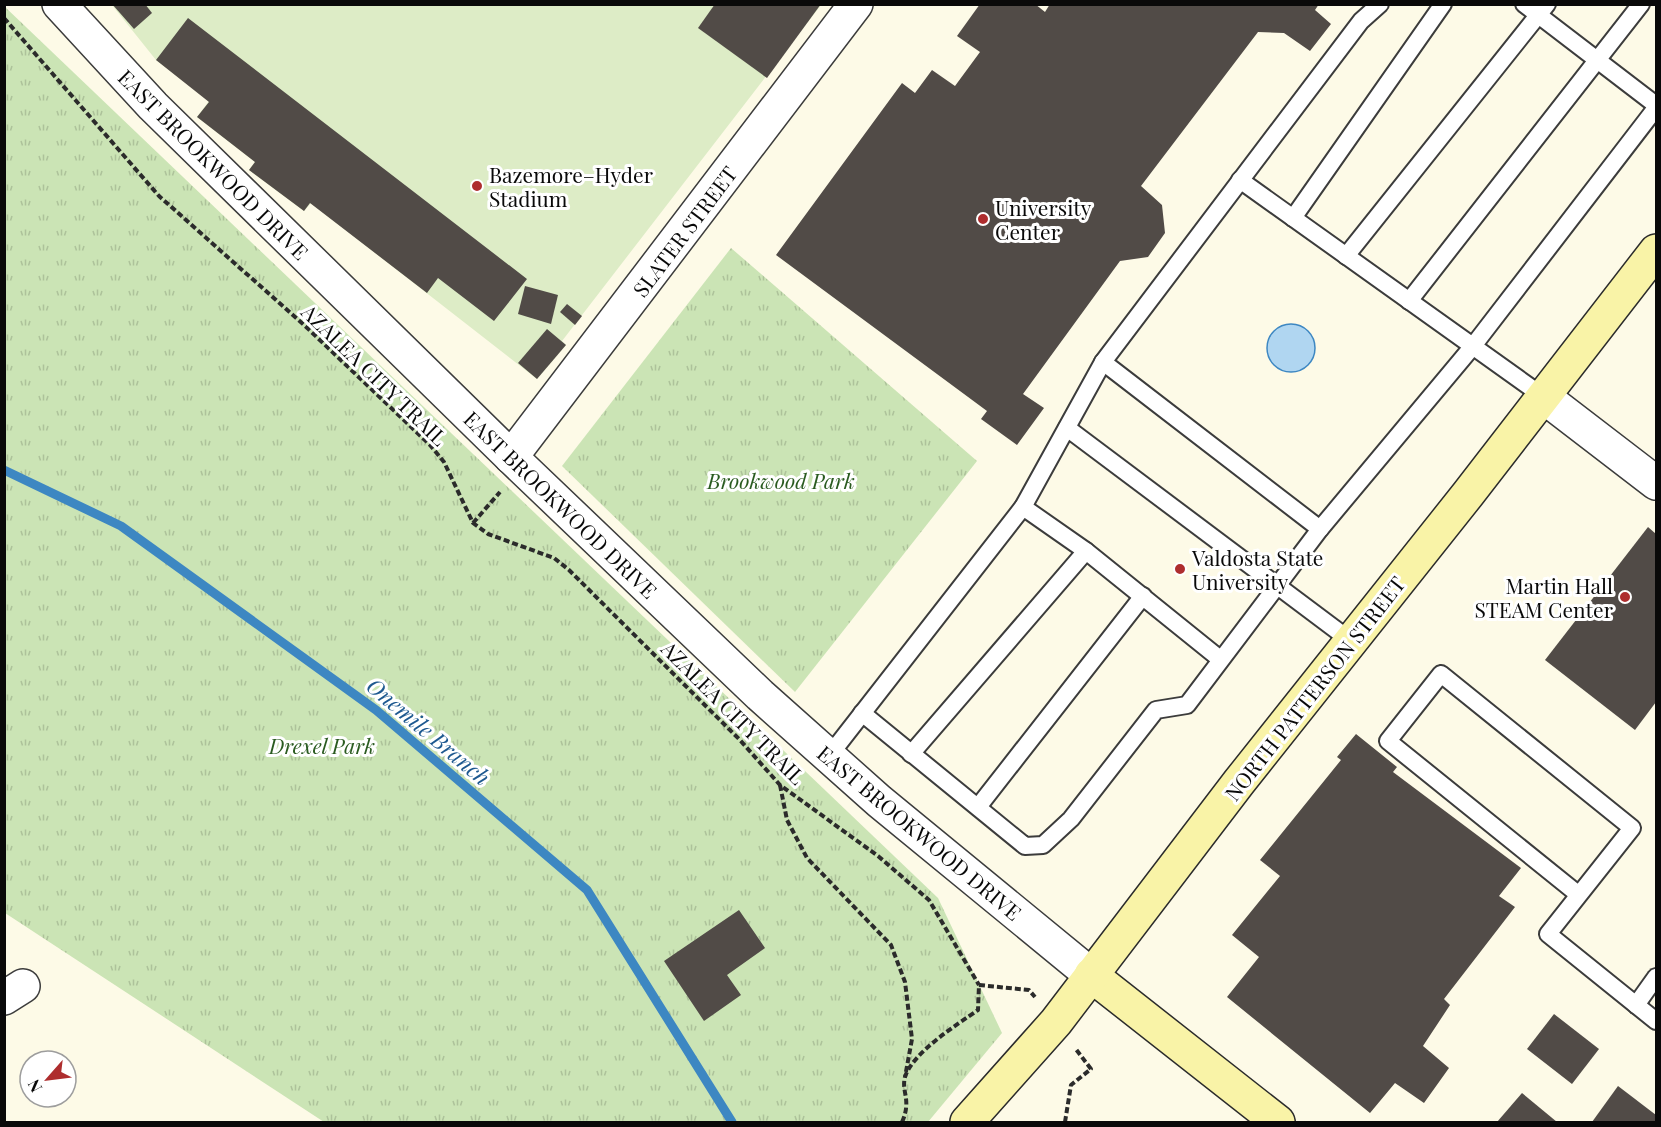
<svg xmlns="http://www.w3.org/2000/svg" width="1661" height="1127" font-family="'Playfair Display',serif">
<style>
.grass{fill:url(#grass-tufts)}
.pitch{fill:#ddecc6}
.water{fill:#b0d6f1;stroke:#3d87c2;stroke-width:1.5}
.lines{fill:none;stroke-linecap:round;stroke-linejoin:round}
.stream{stroke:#3d87c2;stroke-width:9}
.building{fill:#514b47}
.service-casing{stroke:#3c3c3c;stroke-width:20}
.minor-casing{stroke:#3c3c3c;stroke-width:36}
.secondary-casing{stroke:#2b2b2b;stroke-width:36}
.path{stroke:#2b2b2b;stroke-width:4;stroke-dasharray:6 3;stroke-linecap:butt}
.service{stroke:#fff;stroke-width:16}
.minor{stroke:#fff;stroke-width:33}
.secondary{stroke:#f9f3a7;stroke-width:33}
.poi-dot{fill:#ae2d2e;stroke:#fff;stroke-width:2}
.labels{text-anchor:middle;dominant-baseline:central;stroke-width:6;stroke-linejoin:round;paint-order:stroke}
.street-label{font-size:21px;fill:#090909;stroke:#fff}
.poi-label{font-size:21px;fill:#090909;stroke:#fff;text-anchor:start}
.park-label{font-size:21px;font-style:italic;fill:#2a5b20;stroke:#fff}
.water-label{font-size:22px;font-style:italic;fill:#1e5990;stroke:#fff}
</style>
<defs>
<pattern id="grass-tufts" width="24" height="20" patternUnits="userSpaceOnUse" patternTransform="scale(1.5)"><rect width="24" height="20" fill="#cbe4b5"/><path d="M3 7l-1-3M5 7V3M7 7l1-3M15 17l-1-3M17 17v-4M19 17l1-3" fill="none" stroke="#adc29a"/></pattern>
</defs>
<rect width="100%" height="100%" fill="#fdfae7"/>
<g class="grass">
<polygon points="4,6 938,898 1002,1033 928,1122 324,1122 5,913"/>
<polygon points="731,248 977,461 795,692 562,466"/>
</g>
<polygon class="pitch" points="112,5 821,5 562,341 566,345 537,379 311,203 304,211 249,170 255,162 197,117 209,101 156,60"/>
<circle class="water" cx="1291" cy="348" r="24"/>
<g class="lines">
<polyline class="stream" points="4,470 121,526 376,710 587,890 732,1122"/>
</g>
<g class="building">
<polygon points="112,4 145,4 152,13 134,29"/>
<polygon points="715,4 821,4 767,78 698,28"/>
<polygon points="980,4 1035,4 1045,12 1050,4 1319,4 1315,10 1331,24 1310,51 1284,33 1258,32 1141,186 1162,205 1165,233 1148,257 1120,261 1023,394 1044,408 1017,445 981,419 987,411 776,255 902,83 915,93 932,70 955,86 980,52 957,36"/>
<polygon points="188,18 527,279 494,321 438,278 427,293 310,203 304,211 249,170 255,162 197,117 209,102 156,60"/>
<polygon points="525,286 558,295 551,324 518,314"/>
<polygon points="567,304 582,316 575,325 560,312"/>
<polygon points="547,329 566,345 537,379 518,363"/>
<polygon points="1648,527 1656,534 1656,702 1635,730 1545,660"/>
<polygon points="1356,734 1397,767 1393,772 1521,868 1499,896 1515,907 1444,999 1450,1005 1423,1046 1449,1068 1424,1103 1395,1083 1370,1113 1227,997 1259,957 1232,935 1280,876 1260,860 1341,760 1337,757"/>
<polygon points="739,910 765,948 727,975 741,995 704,1021 664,961"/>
<polygon points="1554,1014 1599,1049 1572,1084 1527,1049"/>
<polygon points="1618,1086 1656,1115 1656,1122 1592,1122"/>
<polygon points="1522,1093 1557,1122 1497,1122"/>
</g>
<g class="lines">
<g class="service-casing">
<g id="service">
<polyline points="1524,4 1656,105"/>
<polyline points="1240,180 1544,397"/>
<polyline points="1293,218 1443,4"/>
<polyline points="1346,256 1547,4"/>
<polyline points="1409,301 1641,4"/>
<polyline points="1103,362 1320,529"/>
<polyline points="1067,428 1351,641"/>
<polyline points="1023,507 1086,551 1220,659"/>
<polyline points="862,713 1025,846 1043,845 1071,819 1156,710 1187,705 1320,529 1473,346 1656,108"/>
<polyline points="911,754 1086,551"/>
<polyline points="829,756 1023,507 1103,362 1361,21 1380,4"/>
<polyline points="978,807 1143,596"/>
<polyline points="1579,895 1388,741 1441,674 1632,828 1548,934 1656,1021"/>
<polyline points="1636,1005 1656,977"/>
</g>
</g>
<g class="minor-casing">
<g id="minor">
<polyline points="59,4 153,106 511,457 760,695 879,801 1091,975"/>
<polyline points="1544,397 1656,483"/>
<polyline points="511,457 856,4"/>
<polyline points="4,998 23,986"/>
</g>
</g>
<g class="secondary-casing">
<g id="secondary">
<polyline points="1091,975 1278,1122"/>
<polyline points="967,1122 1056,1022 1239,782 1468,494 1656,251"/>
</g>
</g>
<g class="path">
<polyline points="4,18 159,196 303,324 430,445 444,462 473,523 488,534 554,558 569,570 739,739 780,785 878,856 929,900 979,985"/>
<polyline points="473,523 500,492"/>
<polyline points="780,785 787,820 807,858 891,945 905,982 912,1039 905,1077"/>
<polyline points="979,985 1029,990 1035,997"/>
<path d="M 902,1122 C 912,1100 901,1092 905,1077 C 913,1052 958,1024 978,1010 L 979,985"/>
<polyline points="1065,1122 1071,1085 1091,1069 1075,1048"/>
</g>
<use href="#service" class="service"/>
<use href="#minor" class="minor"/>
<use href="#secondary" class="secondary"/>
</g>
<g class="poi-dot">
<circle cx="477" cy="186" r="6"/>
<circle cx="983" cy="219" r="6"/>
<circle cx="1180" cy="569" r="6"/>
<circle cx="1625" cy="597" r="6"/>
</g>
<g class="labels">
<g class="street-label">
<text transform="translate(214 164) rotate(45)">EAST BROOKWOOD DRIVE</text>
<text transform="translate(684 231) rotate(-53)">SLATER STREET</text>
<text transform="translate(375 374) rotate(44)">AZALEA CITY TRAIL</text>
<text transform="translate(561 504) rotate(44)">EAST BROOKWOOD DRIVE</text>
<text transform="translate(1314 688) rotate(-52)">NORTH PATTERSON STREET</text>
<text transform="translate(734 712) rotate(45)">AZALEA CITY TRAIL</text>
<text transform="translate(920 832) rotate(40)">EAST BROOKWOOD DRIVE</text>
</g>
<g class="poi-label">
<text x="489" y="174">Bazemore–Hyder<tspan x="489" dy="24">Stadium</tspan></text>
<text x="995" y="207">University<tspan x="995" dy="24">Center</tspan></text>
<text x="1192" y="557">Valdosta State<tspan x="1192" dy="24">University</tspan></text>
<text x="1613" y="585" text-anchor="end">Martin Hall<tspan x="1613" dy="24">STEAM Center</tspan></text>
</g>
<g class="park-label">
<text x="781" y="480">Brookwood Park</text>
<text x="322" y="745">Drexel Park</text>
</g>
<g class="water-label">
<text transform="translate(429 731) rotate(40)">Onemile Branch</text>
</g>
</g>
<rect width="1661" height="1127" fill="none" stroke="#090909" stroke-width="12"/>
<g transform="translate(48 1079) rotate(242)"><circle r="28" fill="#ffffff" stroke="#9d9d9d" stroke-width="1.5"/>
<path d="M0-4.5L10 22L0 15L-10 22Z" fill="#ae2d2e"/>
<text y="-9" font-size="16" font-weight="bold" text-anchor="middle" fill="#090909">N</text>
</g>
</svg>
